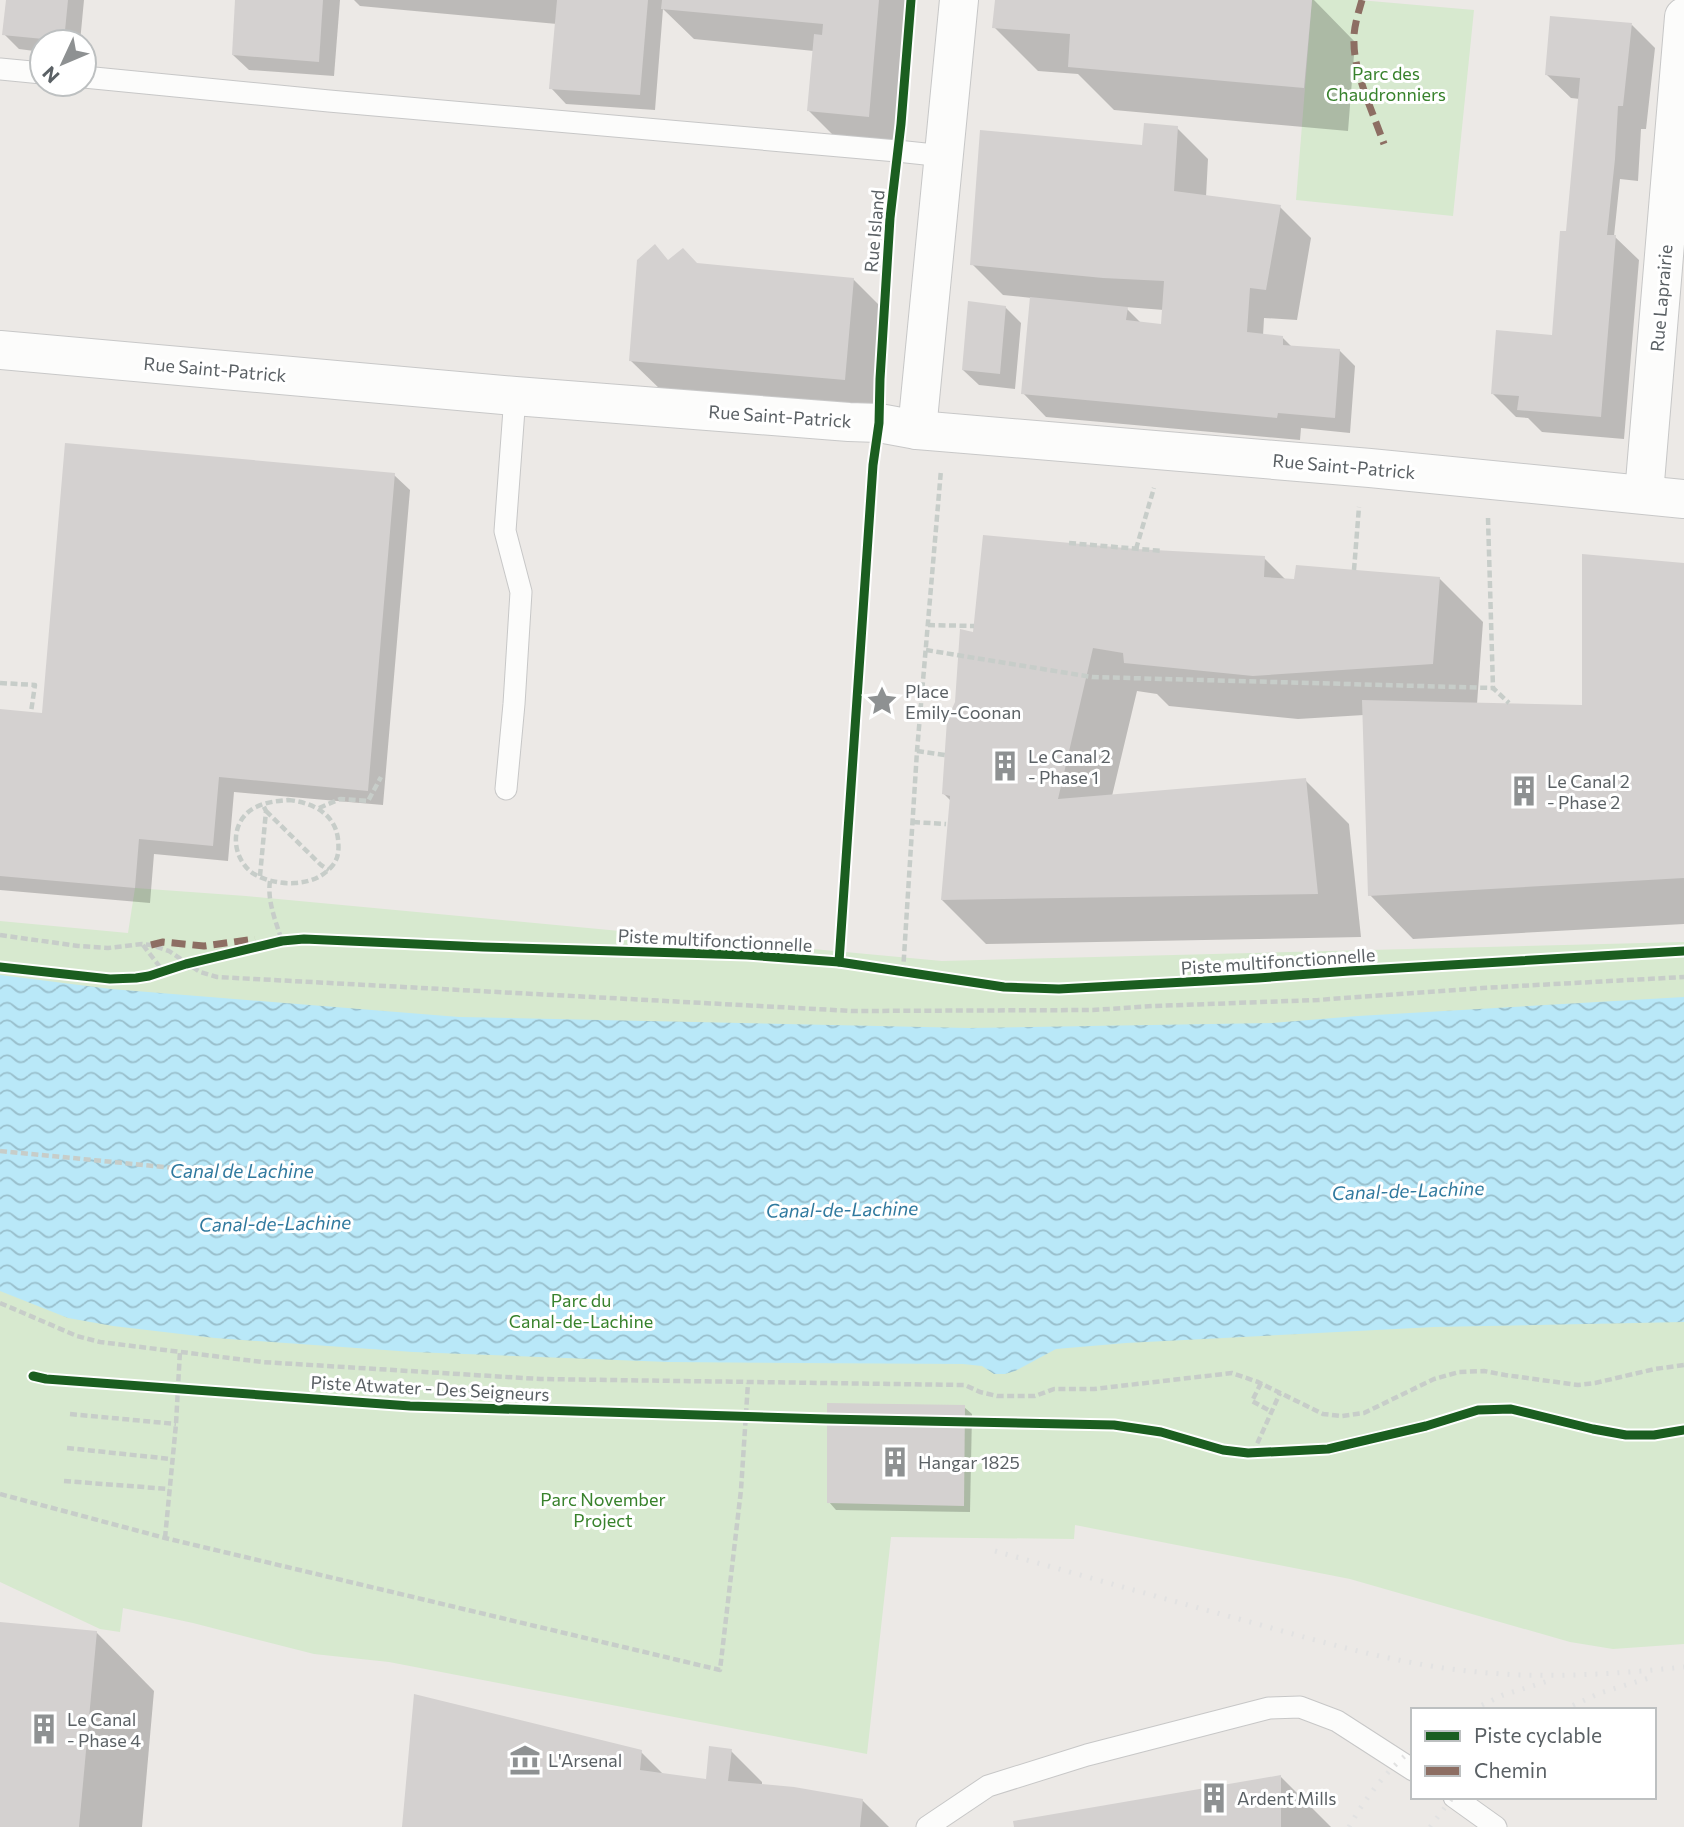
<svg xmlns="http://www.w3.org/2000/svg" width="1684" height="1827" font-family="Commissioner,sans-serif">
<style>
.park{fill:#d7e9cf}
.water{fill:url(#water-waves)}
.shadow{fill:#0003;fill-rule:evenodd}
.building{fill:#d4d1d0}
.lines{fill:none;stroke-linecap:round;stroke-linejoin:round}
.service-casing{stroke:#c7c7c7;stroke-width:23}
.minor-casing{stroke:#c7c7c7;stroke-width:40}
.secondary-casing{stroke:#c8c8c8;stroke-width:40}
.path{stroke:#c7cdc9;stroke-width:4.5;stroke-dasharray:7 3.5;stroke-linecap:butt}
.service{stroke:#fcfcfb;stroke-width:21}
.minor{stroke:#fcfcfb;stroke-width:38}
.secondary{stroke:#fcfcfb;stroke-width:38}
.rail{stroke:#e2e2e2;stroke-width:5;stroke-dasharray:2 9;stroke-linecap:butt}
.quiet{stroke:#8d6e63;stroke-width:7;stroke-dasharray:14 7;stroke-linecap:butt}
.cycleway-casing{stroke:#fff;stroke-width:13}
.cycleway{stroke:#1b5e20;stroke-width:9}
.labels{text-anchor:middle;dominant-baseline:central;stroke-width:6;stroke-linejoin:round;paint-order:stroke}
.park-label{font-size:18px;fill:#38822c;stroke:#fff}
.street-label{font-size:18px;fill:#5b6165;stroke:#fff}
.poi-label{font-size:18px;fill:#5b6165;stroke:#fff;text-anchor:start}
.water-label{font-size:19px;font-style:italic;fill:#30799e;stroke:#fff}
</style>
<defs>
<pattern id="water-waves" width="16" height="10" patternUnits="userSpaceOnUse" patternTransform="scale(1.75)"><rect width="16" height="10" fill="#b9e8f8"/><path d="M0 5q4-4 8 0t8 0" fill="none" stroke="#99bfcc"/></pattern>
</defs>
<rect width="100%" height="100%" fill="#ece9e6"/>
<g class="park">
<polygon points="1312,0 1359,0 1474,10 1453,216 1296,200"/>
<polygon points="135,888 246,896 942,961 1684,942 1684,1644 1613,1649 1570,1642 1350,1579 1075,1525 1074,1539 891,1537 867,1754 389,1662 314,1654 193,1623 123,1608 120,1632 100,1629 0,1582 0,921 128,933"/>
</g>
<polygon class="water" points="0,975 111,989 459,1017 969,1028 1272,1023 1358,1016 1684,997 1684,1322 1434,1327 1126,1343 1056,1349 1015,1371 1005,1374 994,1374 982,1366 963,1364 668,1362 413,1352 215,1338 113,1326 68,1318 0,1291"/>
<g class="shadow">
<polygon points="7,0 84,0 80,42 42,42 42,52 19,49 4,34"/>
<polygon points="237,0 340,0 334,76 249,70 233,55"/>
<polygon points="354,0 909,0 912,3 899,147 840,142 809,111 814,51 694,39 663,9 655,110 566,104 551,88 557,24 360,6"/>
<polygon points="996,0 1314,0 1355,42 1348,131 1114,110 1078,74 1038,71 994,27"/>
<polygon points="1632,25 1655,48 1646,129 1641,129 1638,181 1620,179 1614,236 1639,260 1624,439 1542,432 1528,418 1516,417 1492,393 1554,337 1571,233 1580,99 1571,98 1547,75"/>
<path d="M 1177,128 L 1208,159 L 1206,197 L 1280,207 L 1311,238 L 1297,320 L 1264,318 L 1263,336 L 1282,337 L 1292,347 L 1339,350 L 1355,366 L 1350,433 L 1301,428 L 1300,440 L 1046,417 L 1023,393 L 1032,298 L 1003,295 L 972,264 L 1143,147 ZM 1125,307 L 1164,310 L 1163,326 L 1141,323 Z"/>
<polygon points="670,262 853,279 884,310 875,410 662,391 631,361"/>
<polygon points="1005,307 1021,323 1015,389 979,385 963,370"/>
<polygon points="394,475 410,490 383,805 234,792 228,861 154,854 150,903 0,890 0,711 44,715"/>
<polygon points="1136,551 1264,558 1286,580 1439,578 1483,622 1477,704 1583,706 1684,565 1684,924 1413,939 1370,895 1364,715 1298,719 1169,706 1157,694 1137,691 1112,796 1305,780 1349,824 1361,937 986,944 942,900 951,801 943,793 956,702 975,634"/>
<polygon points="964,1407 972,1414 970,1512 836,1510 829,1502"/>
<polygon points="0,1624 96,1632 154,1691 142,1827 0,1827"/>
<polygon points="731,1751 762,1782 762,1786 862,1800 889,1827 404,1827 641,1752 664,1775 708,1781"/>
<polygon points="1281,1777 1331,1827 1016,1827"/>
</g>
<g class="building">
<polygon points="6,0 68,0 64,41 2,35"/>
<polygon points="235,0 323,0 319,62 232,55"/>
<polygon points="557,0 648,0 640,95 549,89"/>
<polygon points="662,0 879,0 869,117 807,111 814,34 822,35 823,24 661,9"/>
<polygon points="995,0 1312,0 1304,88 1068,67 1070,34 992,28"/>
<polygon points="1550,16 1632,23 1623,106 1618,106 1615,159 1607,235 1616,235 1601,417 1517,410 1519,396 1491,394 1496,330 1552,335 1560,231 1566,231 1580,78 1545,75"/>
<polygon points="1144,123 1178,126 1174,191 1281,205 1266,290 1250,288 1247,332 1283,336 1283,345 1340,349 1335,418 1278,413 1277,418 1021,394 1030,297 1128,307 1126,320 1161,324 1164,281 1103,278 970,265 980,130 1142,145"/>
<polygon points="655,244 668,260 683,248 697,263 854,278 845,380 629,361 637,260"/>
<polygon points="968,301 1006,306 1000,374 962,370"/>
<polygon points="65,443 395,473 368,791 219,777 213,846 139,839 135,888 0,876 0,709 42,713"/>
<polygon points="983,535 1136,549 1265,556 1264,577 1294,579 1296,565 1440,577 1433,664 1253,676 1124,663 1123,653 1093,648 1058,799 1306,778 1318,894 941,900 950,796 942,794 947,720 955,702 960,629 973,632"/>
<polygon points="1582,554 1684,563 1684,878 1368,896 1362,700 1582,705"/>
<polygon points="827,1403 965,1405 964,1506 827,1503"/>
<polygon points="0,1622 97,1631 79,1827 0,1827"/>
<polygon points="414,1694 642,1750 640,1770 706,1779 709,1746 732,1749 728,1781 794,1787 863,1799 860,1827 402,1827"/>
<polygon points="1281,1775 1281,1827 1014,1827 1013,1821"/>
</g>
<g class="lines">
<g class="service-casing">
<g id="service">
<polyline points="0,69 42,73"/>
<polyline points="84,77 329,101 897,151 944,156"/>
<polyline points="506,789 514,704 521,592 505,531 515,396"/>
<polyline points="1454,1797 1496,1827"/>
<polyline points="927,1827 988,1786 1087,1755 1269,1708 1300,1707 1337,1721 1413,1770"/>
</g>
</g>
<g class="minor-casing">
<g id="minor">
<polyline points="917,430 959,0"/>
<polyline points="1644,494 1684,17"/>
</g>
</g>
<g class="secondary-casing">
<polyline id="secondary" points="0,350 515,396 849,422 879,423 917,430 1370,468 1684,499"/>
</g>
<g class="path">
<polyline points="1488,518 1493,688 1509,703"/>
<polyline points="1069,543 1163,551"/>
<polyline points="1136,549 1154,488"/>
<polyline points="1354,570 1359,507"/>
<polyline points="928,625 974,626"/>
<polyline points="926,650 1092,677 1493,688"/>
<polyline points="0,683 35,685 31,712"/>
<polyline points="917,751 945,755"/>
<path d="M 288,800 C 311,802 335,813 338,839 C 339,849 339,857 333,865 C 323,877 311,882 295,883 C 282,884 266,881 254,874 C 230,858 229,820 256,807 C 266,802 277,801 288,800 Z"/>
<polyline points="319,808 340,799 368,801 381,777"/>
<polyline points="266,811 321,865 329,870"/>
<polyline points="913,822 946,824"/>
<polyline points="260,876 266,811 263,805"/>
<path d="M 270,881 C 267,901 276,922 282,941"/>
<polyline points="0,935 78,946 108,948 142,944 151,945 169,951 200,972 217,977 853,1011 1093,1010 1153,1006 1318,1000 1482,988 1684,977"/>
<polyline points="143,945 163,971"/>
<polyline points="903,972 917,751 941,470"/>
<polyline points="0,1151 216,1172"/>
<polyline points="0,1303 77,1336 100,1342 262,1362 540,1379 965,1385 980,1392 997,1396 1035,1396 1054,1389 1094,1389 1232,1373 1258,1382 1323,1414 1342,1416 1364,1413 1434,1379 1459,1372 1484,1371 1505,1375 1578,1385 1595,1383 1655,1369 1684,1365"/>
<polyline points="1261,1383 1252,1401 1272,1412"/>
<polyline points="70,1414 176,1424"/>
<polyline points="67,1448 171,1459"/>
<polyline points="1253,1453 1280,1393"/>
<polyline points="64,1481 169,1489"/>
<polyline points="0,1494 165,1538 720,1670 741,1490 748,1383"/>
<polyline points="165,1538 176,1424 180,1351"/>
</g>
<use href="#service" class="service"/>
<use href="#minor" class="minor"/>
<use href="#secondary" class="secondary"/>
<g class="rail">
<path d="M 995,1551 C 1080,1575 1165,1599 1250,1622 C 1325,1643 1401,1665 1478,1672 C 1546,1679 1616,1674 1684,1667"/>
<polyline points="1472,1710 1503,1695 1548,1681"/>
<polyline points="1563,1710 1600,1693 1652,1677"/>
<path d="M 1349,1827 C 1365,1798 1387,1770 1413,1749"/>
<polyline points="1430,1827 1453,1797"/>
</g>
<g class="quiet">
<path d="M 1362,0 C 1358,14 1353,29 1354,43 C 1354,73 1374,115 1384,144"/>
<polyline points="151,945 163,942 204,946 255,939"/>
</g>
<g class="cycleway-casing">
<g id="cycleway">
<polyline points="839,962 873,465 879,423 880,379 890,218 901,124 911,0"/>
<polyline points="0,967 110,979 136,978 149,976 186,964 282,941 304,939 483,947 747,955 839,962 1004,987 1059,989 1258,978 1349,971 1684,951"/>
<polyline points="33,1376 46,1379 410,1406 826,1419 1114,1425 1161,1432 1223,1450 1248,1453 1328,1449 1426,1426 1478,1410 1511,1409 1593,1429 1626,1435 1654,1435 1684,1430"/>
</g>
</g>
<use href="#cycleway" class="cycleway"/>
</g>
<defs>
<g id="sight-bare" transform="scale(2.415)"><path d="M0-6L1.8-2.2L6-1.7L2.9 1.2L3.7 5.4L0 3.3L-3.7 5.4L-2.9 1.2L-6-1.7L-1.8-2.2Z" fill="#8e9192" stroke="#fff" stroke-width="2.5" paint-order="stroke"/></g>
<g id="building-bare" transform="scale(2.415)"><path d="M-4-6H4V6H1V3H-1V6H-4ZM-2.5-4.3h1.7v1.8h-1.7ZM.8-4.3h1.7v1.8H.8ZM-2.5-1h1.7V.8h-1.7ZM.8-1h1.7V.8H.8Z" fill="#8e9192" stroke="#fff" stroke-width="2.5" paint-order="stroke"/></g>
<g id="museum-bare" transform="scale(2.415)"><path d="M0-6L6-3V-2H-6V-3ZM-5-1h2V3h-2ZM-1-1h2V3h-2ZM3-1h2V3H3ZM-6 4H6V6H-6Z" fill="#8e9192" stroke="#fff" stroke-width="2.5" paint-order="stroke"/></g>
</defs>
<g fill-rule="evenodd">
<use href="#sight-bare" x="882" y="701"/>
<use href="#building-bare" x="1005" y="766"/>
<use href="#building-bare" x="1524" y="791"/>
<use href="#building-bare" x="895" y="1462"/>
<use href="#building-bare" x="44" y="1729"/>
<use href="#museum-bare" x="525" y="1760"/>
<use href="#building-bare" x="1214" y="1798"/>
</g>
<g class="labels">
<g class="park-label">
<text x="1386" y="73">Parc des<tspan x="1386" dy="21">Chaudronniers</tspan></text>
<text x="581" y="1300">Parc du<tspan x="581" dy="21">Canal-de-Lachine</tspan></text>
<text x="603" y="1499">Parc November<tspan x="603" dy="21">Project</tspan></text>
</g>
<g class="street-label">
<text transform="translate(874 231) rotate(-85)">Rue Island</text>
<text transform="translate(1661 298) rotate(-85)">Rue Laprairie</text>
<text transform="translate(215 369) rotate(5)">Rue Saint-Patrick</text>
<text transform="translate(780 416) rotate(4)">Rue Saint-Patrick</text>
<text transform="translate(1344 466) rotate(5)">Rue Saint-Patrick</text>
<text transform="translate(715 940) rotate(3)">Piste multifonctionnelle</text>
<text transform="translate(1278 961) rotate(-4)">Piste multifonctionnelle</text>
<text transform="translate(430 1388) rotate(3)">Piste Atwater - Des Seigneurs</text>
</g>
<g class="poi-label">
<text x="905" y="691">Place<tspan x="905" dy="21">Emily-Coonan</tspan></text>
<text x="1028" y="756">Le Canal 2<tspan x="1028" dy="21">- Phase 1</tspan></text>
<text x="1547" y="781">Le Canal 2<tspan x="1547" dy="21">- Phase 2</tspan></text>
<text x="918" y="1462">Hangar 1825</text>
<text x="67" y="1719">Le Canal<tspan x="67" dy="21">- Phase 4</tspan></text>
<text x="548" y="1760">L'Arsenal</text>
<text x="1237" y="1798">Ardent Mills</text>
</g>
<g class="water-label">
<text x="242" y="1170">Canal de Lachine</text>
<text transform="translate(1408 1190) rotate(-2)">Canal-de-Lachine</text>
<text transform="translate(842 1209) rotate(-1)">Canal-de-Lachine</text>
<text transform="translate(275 1223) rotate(-1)">Canal-de-Lachine</text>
</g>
</g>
<rect x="1411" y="1708" width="245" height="91" fill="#ffffff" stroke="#bdc0c1" stroke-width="2"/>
<rect x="1425" y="1731" width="35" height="10" fill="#1b5e20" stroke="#bdc0c1" stroke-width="2"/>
<text x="1474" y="1743" font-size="21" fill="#5b6165">Piste cyclable</text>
<rect x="1425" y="1766" width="35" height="10" fill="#8d6e63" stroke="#bdc0c1" stroke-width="2"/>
<text x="1474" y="1778" font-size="21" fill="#5b6165">Chemin</text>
<g transform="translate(63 63) rotate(226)"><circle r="33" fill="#ffffff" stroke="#bdc0c1" stroke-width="2"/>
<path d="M0-5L12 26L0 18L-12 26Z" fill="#8e9192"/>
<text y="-10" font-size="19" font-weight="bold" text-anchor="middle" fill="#5b6165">N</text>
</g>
</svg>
